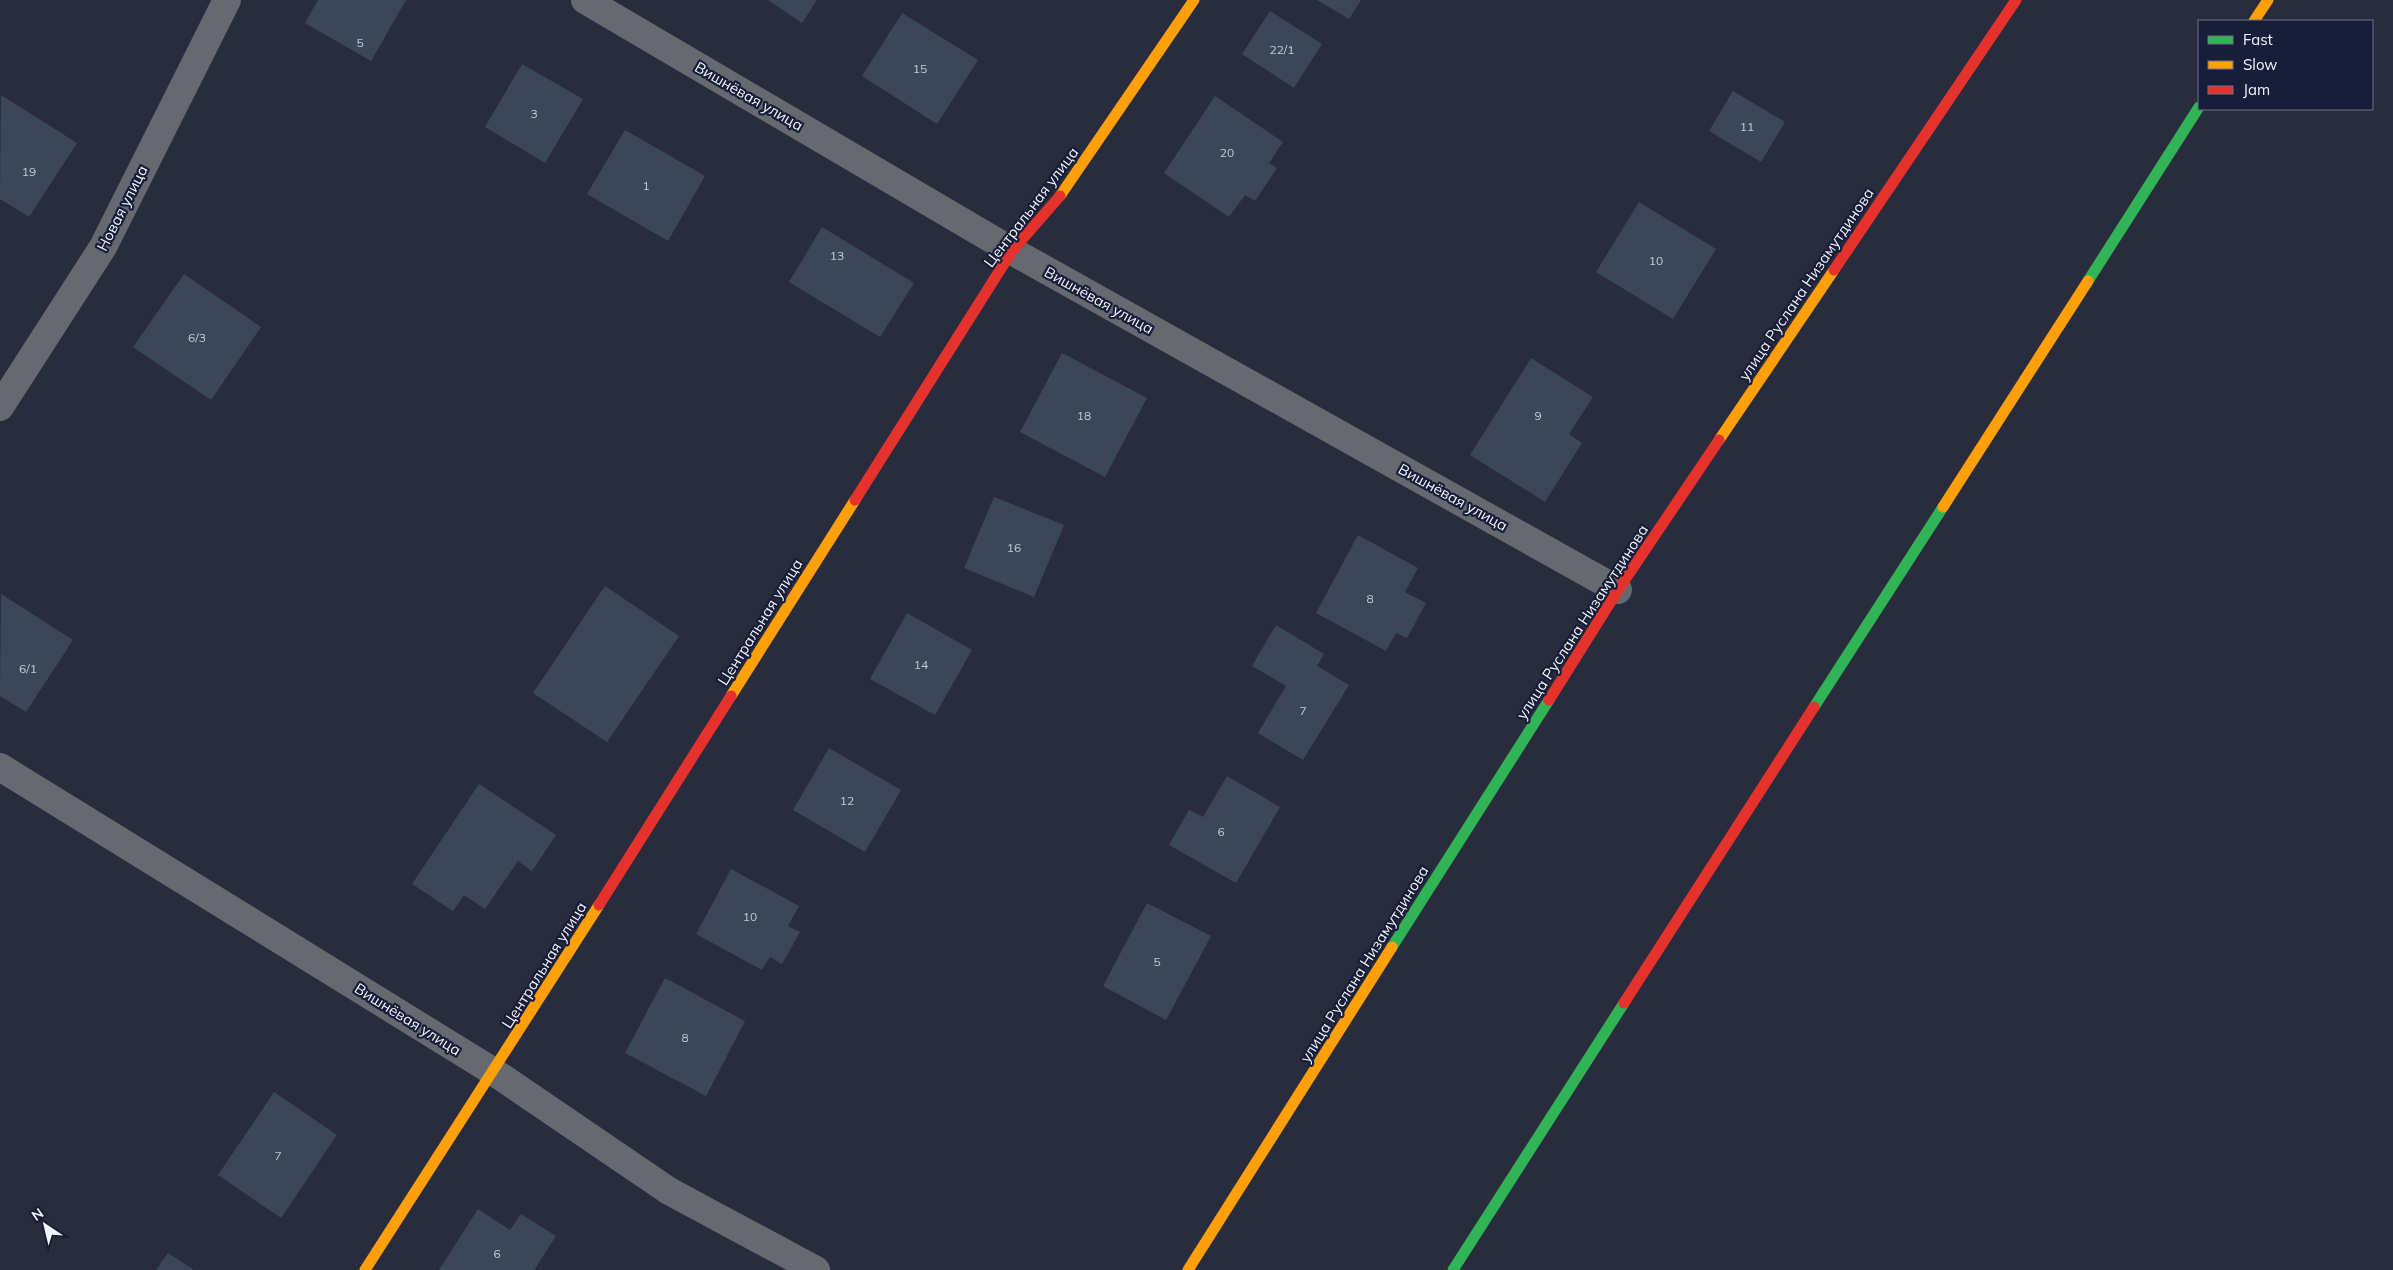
<svg xmlns="http://www.w3.org/2000/svg" width="2393" height="1270" font-family="Mulish,sans-serif">
<style>
.building{fill:#3b4759}
.lines{fill:none;stroke-linecap:round;stroke-linejoin:round}
.street{stroke:#676970;stroke-width:28}
.fast{stroke:#30b455;stroke-width:11}
.slow{stroke:#ff9f0a;stroke-width:11}
.jam{stroke:#e5322d;stroke-width:11}
.labels{text-anchor:middle;dominant-baseline:central;stroke-width:4.5;stroke-linejoin:round;paint-order:stroke}
.number-label{font-size:12px;fill:#c4cad3}
.street-label{font-size:15px;fill:#f2f5fc;stroke:#181d39}
</style>
<rect width="100%" height="100%" fill="#292c3c"/>
<g class="building">
<polygon points="318,0 406,0 371,61 305,23"/>
<polygon points="768,0 817,0 802,23"/>
<polygon points="1317,0 1361,0 1349,19"/>
<polygon points="1270,11 1322,44 1294,88 1242,54"/>
<polygon points="902,13 978,60 937,124 862,76"/>
<polygon points="522,64 583,99 545,163 485,127"/>
<polygon points="1733,91 1785,122 1761,162 1709,131"/>
<polygon points="1,95 77,143 29,217 0,199"/>
<polygon points="1215,96 1283,142 1269,163 1277,168 1255,201 1245,195 1229,217 1164,173"/>
<polygon points="625,130 705,176 668,241 587,194"/>
<polygon points="1639,202 1716,249 1673,319 1596,272"/>
<polygon points="822,227 914,283 880,337 789,282"/>
<polygon points="184,274 261,327 211,400 133,347"/>
<polygon points="1062,353 1147,398 1105,477 1020,432"/>
<polygon points="1531,358 1593,397 1569,434 1582,443 1545,502 1470,455"/>
<polygon points="994,497 1064,525 1034,597 964,568"/>
<polygon points="1358,535 1418,568 1405,592 1426,603 1407,638 1396,633 1386,651 1316,613"/>
<polygon points="605,586 679,636 607,742 533,693"/>
<polygon points="1,594 73,640 26,712 0,696"/>
<polygon points="907,613 972,650 935,715 870,679"/>
<polygon points="1276,625 1324,654 1317,666 1349,685 1303,760 1258,733 1286,686 1252,666"/>
<polygon points="829,748 901,790 865,852 793,810"/>
<polygon points="1227,776 1280,807 1236,883 1169,845 1189,810 1203,817"/>
<polygon points="479,784 556,835 532,871 518,861 485,909 464,895 453,911 412,884"/>
<polygon points="731,869 799,906 788,926 800,932 782,964 770,957 762,970 696,934"/>
<polygon points="1147,903 1211,936 1166,1020 1103,986"/>
<polygon points="665,978 745,1021 706,1096 625,1053"/>
<polygon points="274,1092 337,1135 281,1218 218,1175"/>
<polygon points="478,1209 510,1230 521,1214 556,1236 534,1270 439,1270"/>
<polygon points="168,1253 194,1270 156,1270"/>
</g>
<g class="lines">
<g class="street">
<polyline points="585,0 1012,251 1618,590"/>
<polyline points="0,407 103,247 227,0"/>
<polyline points="0,767 494,1072 669,1191 816,1270"/>
</g>
<g class="fast">
<polyline points="2088,281 2199,107"/>
<polyline points="1814,707 1943,507"/>
<polyline points="1392,947 1549,700"/>
<polyline points="1453,1270 1624,1003"/>
</g>
<g class="slow">
<polyline points="2254,21 2268,0"/>
<polyline points="1060,196 1194,0"/>
<polyline points="1719,440 1834,270"/>
<polyline points="1943,507 2088,281"/>
<polyline points="731,696 855,500"/>
<polyline points="365,1270 599,905"/>
<polyline points="1188,1270 1392,947"/>
</g>
<g class="jam">
<polyline points="1834,270 2016,0"/>
<polyline points="855,500 1012,251 1060,196"/>
<polyline points="1549,700 1618,590 1719,440"/>
<polyline points="599,905 731,696"/>
<polyline points="1624,1003 1814,707"/>
</g>
</g>
<g class="labels">
<g class="number-label">
<text x="360" y="42">5</text>
<text x="1282" y="49">22/1</text>
<text x="920" y="68">15</text>
<text x="534" y="113">3</text>
<text x="1747" y="126">11</text>
<text x="1227" y="152">20</text>
<text x="29" y="171">19</text>
<text x="646" y="185">1</text>
<text x="837" y="255">13</text>
<text x="1656" y="260">10</text>
<text x="197" y="337">6/3</text>
<text x="1084" y="415">18</text>
<text x="1538" y="415">9</text>
<text x="1014" y="547">16</text>
<text x="1370" y="598">8</text>
<text x="921" y="664">14</text>
<text x="28" y="668">6/1</text>
<text x="1303" y="710">7</text>
<text x="847" y="800">12</text>
<text x="1221" y="831">6</text>
<text x="750" y="916">10</text>
<text x="1157" y="961">5</text>
<text x="685" y="1037">8</text>
<text x="278" y="1155">7</text>
<text x="497" y="1253">6</text>
</g>
<g class="street-label">
<text transform="translate(749 96) rotate(30)">Вишнёвая улица</text>
<text transform="translate(1031 207) rotate(-53)">Центральная улица</text>
<text transform="translate(122 208) rotate(-63)">Новая улица</text>
<text transform="translate(1806 284) rotate(-56)">улица Руслана Низамутдинова</text>
<text transform="translate(1099 300) rotate(29)">Вишнёвая улица</text>
<text transform="translate(1453 497) rotate(29)">Вишнёвая улица</text>
<text transform="translate(760 622) rotate(-58)">Центральная улица</text>
<text transform="translate(1582 622) rotate(-57)">улица Руслана Низамутдинова</text>
<text transform="translate(1364 964) rotate(-58)">улица Руслана Низамутдинова</text>
<text transform="translate(544 965) rotate(-58)">Центральная улица</text>
<text transform="translate(408 1019) rotate(32)">Вишнёвая улица</text>
</g>
</g>
<rect x="2198" y="20" width="175" height="90" fill="#181d39" stroke="#6f7387"/>
<rect x="2208" y="36" width="25" height="8" fill="#30b455" stroke="#6f7387"/>
<text x="2243" y="45" font-size="15" fill="#f2f5fc">Fast</text>
<rect x="2208" y="61" width="25" height="8" fill="#ff9f0a" stroke="#6f7387"/>
<text x="2243" y="70" font-size="15" fill="#f2f5fc">Slow</text>
<rect x="2208" y="86" width="25" height="8" fill="#e5322d" stroke="#6f7387"/>
<text x="2243" y="95" font-size="15" fill="#f2f5fc">Jam</text>
<g transform="translate(45 1225) rotate(325)" stroke="#181d39" stroke-width="4" paint-order="stroke">
<path d="M0-4L9 19L0 12L-9 19Z" fill="#f2f5fc"/>
<text y="-8" font-size="14" font-weight="bold" text-anchor="middle" fill="#f2f5fc">N</text>
</g>
</svg>
